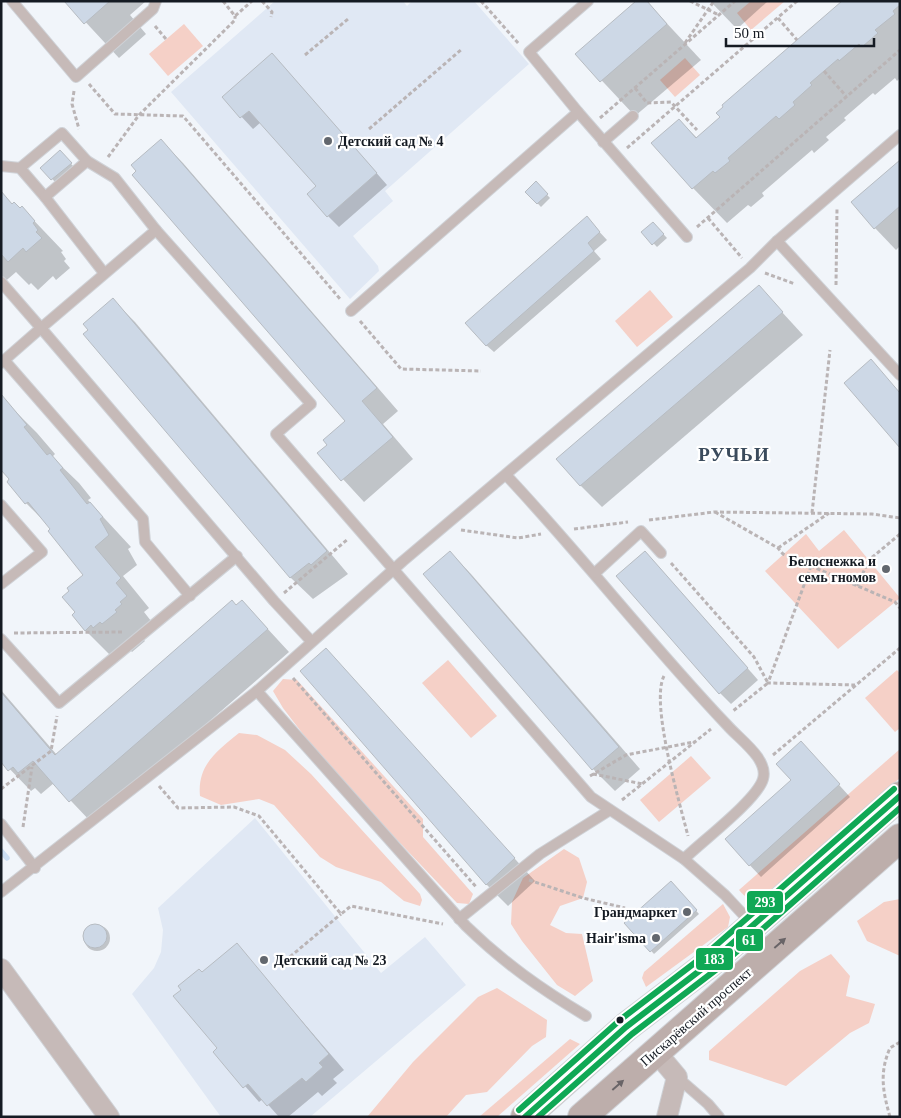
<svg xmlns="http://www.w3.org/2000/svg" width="901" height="1118" font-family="'Times New Roman',serif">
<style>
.built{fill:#e0e8f4}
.green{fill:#f5d0c7}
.shadow{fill:#0003}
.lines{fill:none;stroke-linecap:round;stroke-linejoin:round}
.stream{stroke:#cbdef3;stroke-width:5.5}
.building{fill:#cdd8e6;stroke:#b7bcc2}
.lane-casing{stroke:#cfd2d7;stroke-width:12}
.street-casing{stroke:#cfd2d7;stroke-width:22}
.secondary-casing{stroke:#cfd2d7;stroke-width:30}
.path{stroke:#bab4b5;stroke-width:3;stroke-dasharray:4 2.5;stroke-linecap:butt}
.lane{stroke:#c6bab8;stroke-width:10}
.street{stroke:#c6bab8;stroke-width:20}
.secondary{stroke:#bdaeab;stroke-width:28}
.bus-1-casing{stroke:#fff;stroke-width:10}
.bus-2-casing{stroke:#fff;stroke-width:10}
.bus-3-casing{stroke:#fff;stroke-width:10}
.bus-1{stroke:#10a855;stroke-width:6}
.bus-2{stroke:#10a855;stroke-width:6}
.bus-3{stroke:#10a855;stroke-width:6}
.oneway{fill:#696467}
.poi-dot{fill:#62676e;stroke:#fff;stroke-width:2}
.bus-dot{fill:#151b23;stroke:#fff;stroke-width:2}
.labels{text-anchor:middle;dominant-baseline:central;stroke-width:4.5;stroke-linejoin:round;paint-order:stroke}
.poi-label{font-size:14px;font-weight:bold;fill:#151b23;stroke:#fff;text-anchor:end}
.street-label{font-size:14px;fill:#151b23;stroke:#fff}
.district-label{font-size:19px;font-weight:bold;letter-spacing:1px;fill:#3b4b5c;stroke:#fff}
.line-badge{stroke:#fff;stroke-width:2}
.badge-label{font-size:14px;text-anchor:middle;font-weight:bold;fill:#fff}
</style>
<rect width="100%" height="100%" fill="#f1f5fa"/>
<g class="built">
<polygon points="275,1 403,1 407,6 412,1 474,1 529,64 385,191 393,201 353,236 378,266 379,271 350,299 171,92"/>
<polygon points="255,818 381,973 425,937 466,985 310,1117 221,1117 132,994 154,968 161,952 163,930 158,908"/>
</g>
<g class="green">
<polygon points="751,1 785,1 751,30 737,13"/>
<polygon points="184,24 203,46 168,76 149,54"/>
<polygon points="685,58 700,75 675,97 660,80"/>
<polygon points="650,290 673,317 637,347 615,321"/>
<polygon points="844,530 900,598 838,649 765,571 806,534 819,551"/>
<polygon points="448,660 497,716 471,738 422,683"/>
<polygon points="897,670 900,673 900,728 895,732 865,698"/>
<polygon points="283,679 297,680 423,819 423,837 473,894 469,904 457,903 329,768 283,708 273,691"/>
<path d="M 239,733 L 257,735 L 285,750 L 311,774 L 420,894 L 422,900 L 420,906 L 404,901 L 381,882 L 336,867 L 320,857 L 274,805 L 259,799 L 221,805 L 200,796 C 197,765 217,751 239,733 Z"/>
<path d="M 900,749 L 900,778 L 759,900 C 749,900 745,897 739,890 Z"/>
<polygon points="691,756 711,778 659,822 640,800"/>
<polygon points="564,849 579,858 587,882 583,898 560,906 550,925 566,933 582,934 593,981 575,996 557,985 522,941 511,924 512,902 523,878"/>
<polygon points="900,899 900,956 867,941 857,921 884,902"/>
<polygon points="723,904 730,917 728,927 646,987 642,978 644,972"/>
<polygon points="831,954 850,976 846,996 875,1004 869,1023 850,1033 786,1086 709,1060 709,1051 800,971"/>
<polygon points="497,988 547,1020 546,1037 532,1046 487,1092 466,1095 446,1117 367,1117 413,1062 478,997"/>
<polygon points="570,1039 580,1044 497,1117 479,1117"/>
</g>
<g class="shadow">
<polygon points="66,1 146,1 130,15 146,34 119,58"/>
<polygon points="646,1 701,60 635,116 577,54"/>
<polygon points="710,1 768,1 737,29"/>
<polygon points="900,1 900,78 897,81 895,78 875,95 873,93 844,118 846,120 826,137 829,140 814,153 812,150 762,193 764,196 751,207 748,205 727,223 693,188 679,120 697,138"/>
<polygon points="283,66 387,185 339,227 328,216 317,187 261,122 253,129 223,97"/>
<polygon points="161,141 183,163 398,411 383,424 413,459 364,502 319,453 329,445 347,421"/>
<polygon points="60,152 74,167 56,183 42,168"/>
<polygon points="900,161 900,246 896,250 875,228"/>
<polygon points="536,183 550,198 541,207 527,192"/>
<polygon points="1,202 20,209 22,208 63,251 61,252 66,259 64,261 70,268 56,280 53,276 38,290 31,283 29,285 16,272 1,285"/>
<polygon points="653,223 667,238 657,247 643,232"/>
<polygon points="594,226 607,240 594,251 601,259 494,352 486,345"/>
<polygon points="759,287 803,335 602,507 580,485"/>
<polygon points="113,300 135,322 348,574 313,599 291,578 85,334"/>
<polygon points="8,404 37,433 55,454 52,457 79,483 91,498 88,500 93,506 131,547 128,549 137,565 123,576 149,608 144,612 155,626 143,639 145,641 132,652 130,650 114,659 85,630 77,612 85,575 52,529 26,503 11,480"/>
<polygon points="450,552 471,574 640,769 615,791 593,769 425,574"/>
<polygon points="656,564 758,680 731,704 720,693"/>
<polygon points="242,601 289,652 92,823 54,783 41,794 35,788 31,791 1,760 1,690 57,755"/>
<polygon points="326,650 535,881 508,906 486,884"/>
<polygon points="812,755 850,797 761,877 726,840 792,780"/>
<polygon points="671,882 699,914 654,954 626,923"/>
<circle cx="97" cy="938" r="13"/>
<polygon points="237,945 344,1070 333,1079 337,1083 322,1096 318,1092 288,1117 279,1117 263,1099 259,1102 215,1052 219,1048 202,974"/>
</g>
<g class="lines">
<polyline class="stream" points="1,851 7,858"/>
</g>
<g class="building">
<polygon points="64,1 110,1 84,24"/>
<polygon points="636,1 647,1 667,24 600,82 575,54"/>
<polygon points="842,1 900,1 900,5 893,11 895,14 875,30 878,33 862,47 859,44 839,61 838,59 810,83 812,85 793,102 795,105 779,119 776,116 728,158 730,161 715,173 713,171 692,189 651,143 679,119 696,138 720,117 716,113 723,107 722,105"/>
<polygon points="272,53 377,173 327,217 307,194 316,186 249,111 240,118 222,97"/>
<polygon points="161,139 377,388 362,401 393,437 341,481 317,453 327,445 323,440 345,421 132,175 136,171 131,165"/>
<polygon points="60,150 72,163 51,180 40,168"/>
<polygon points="900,160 900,206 874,229 851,202"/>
<polygon points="536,181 548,194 537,204 525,192"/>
<polygon points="1,191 12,204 14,202 20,208 22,206 35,221 33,223 38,230 36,232 42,238 26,252 23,248 8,262 1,254"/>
<polygon points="587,216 600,232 588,243 594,251 486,346 465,323"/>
<polygon points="653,222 664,234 652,245 641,232"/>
<polygon points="759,285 783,312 580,486 556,459"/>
<polygon points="113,298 327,551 311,565 309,563 290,578 83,334 88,330 83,324"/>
<polygon points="871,359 900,393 900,448 844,383"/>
<polygon points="1,394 27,425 24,427 47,455 50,453 63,468 60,470 87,504 90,502 103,517 100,519 109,535 95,547 121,578 116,583 127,596 120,602 122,604 115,610 117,612 102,624 100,622 93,628 91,625 85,631 72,615 75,612 62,597 69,591 67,588 83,575 48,531 50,529 28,502 25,504 7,482 9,479 1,470"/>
<polygon points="450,551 619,747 592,770 423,574"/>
<polygon points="645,551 748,668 719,694 616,576"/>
<polygon points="232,600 236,605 242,600 268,629 69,802 33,761 18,773 13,767 8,771 1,762 1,692 55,755"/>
<polygon points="326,648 515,858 486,885 300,671"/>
<polygon points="801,741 840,784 749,866 725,839 791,780 776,764"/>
<polygon points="671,881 697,910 650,952 624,923"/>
<circle cx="95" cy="936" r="12"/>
<polygon points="237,943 329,1054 319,1063 323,1067 306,1082 302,1078 267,1106 248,1084 243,1088 213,1052 217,1048 173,996 181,990 178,986 199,969 202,972"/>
</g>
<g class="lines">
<g class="lane-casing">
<g id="lane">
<polyline points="12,1 76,77 153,9 156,1"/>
<polyline points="578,112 529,52 588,1"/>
<polyline points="603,142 633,116"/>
<polyline points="1,166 20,168 45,197 104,273"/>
<polyline points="20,168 62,133 87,161"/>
<polyline points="45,197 87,161 115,178 156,230 311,404 276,434 591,797 684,859 725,895 752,924"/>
<polyline points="156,230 41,328 274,601 311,641"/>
<polyline points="777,241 900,375"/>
<polyline points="1,282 41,328 1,363"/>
<polyline points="351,311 578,112 687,237"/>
<polyline points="5,361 143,519 145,542 190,596"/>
<path d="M 507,476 C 583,557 651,645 727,725 C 739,739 769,759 763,779 C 757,800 701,842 684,859"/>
<polyline points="1,505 42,552 1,584"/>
<polyline points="595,573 641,531 661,553"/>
<polyline points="1,639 59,703 237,556"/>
<path d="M 257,691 L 466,926 C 504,963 541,989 586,1016"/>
<polyline points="1,824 35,868"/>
<polyline points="1,892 257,691 403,561 750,268 777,241 900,135"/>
<polyline points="459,919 540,854 610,810"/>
<polyline points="677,1077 708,1104 719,1117"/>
</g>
</g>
<g class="street-casing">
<g id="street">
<polyline points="1,969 109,1117"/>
<polyline points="656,1052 677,1077 667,1117"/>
</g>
</g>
<g class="secondary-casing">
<g id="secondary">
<polyline points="525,1117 626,1027 711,962 900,796"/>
<polyline points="582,1117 900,838"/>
</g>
</g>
<g class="path">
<polyline points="223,1 235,16 252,1"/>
<polyline points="262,1 272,12 271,17"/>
<polyline points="481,1 519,44"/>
<polyline points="690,1 719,15"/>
<polyline points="778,18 797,40"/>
<polyline points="155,26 166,39"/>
<polyline points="685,43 714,1"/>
<polyline points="305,55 348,19"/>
<polyline points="824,71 846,96"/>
<polyline points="89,84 115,114 183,116 341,300"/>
<polyline points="635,88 647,103 671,102 697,130"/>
<polyline points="74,91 72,104 79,129"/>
<polyline points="600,118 735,1"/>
<polyline points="369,129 462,49"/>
<polyline points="627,148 797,1"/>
<polyline points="108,157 139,115 235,20 235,16"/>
<polyline points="708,218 742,258"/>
<polyline points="697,227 900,50"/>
<polyline points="765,273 795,284"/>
<polyline points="836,285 837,208"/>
<polyline points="360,321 401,369 481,371"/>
<polyline points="715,512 778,548 783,554 895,602 900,608"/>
<polyline points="812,513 830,350"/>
<polyline points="649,520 714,512 872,514 900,518"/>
<polyline points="574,529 628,522"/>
<polyline points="461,530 518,538 541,534"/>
<polyline points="778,548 829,513"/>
<polyline points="671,563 754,657 768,683 733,711"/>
<polyline points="811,566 768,683 855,685"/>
<polyline points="857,586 869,560 900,534"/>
<polyline points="284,593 348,539"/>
<polyline points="14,633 123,632"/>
<path d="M 664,676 C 650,703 680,804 688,836"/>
<polyline points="293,678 477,888"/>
<polyline points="773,755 900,648"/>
<polyline points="593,774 643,784"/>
<polyline points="590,776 626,755 694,742"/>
<polyline points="159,786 178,808 234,807 259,816 341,914 351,906 443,924"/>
<polyline points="1,789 51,751 57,716"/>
<polyline points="622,800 711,729"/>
<polyline points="23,827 32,767"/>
<polyline points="529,880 583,898 625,908"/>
<polyline points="285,961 341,914"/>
<path d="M 890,1117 C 883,1092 879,1073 890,1048 L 900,1042"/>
</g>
<use href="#lane" class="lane"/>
<use href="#street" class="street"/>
<use href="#secondary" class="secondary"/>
<g class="bus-1-casing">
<polyline id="bus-1" points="525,1117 626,1027 711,962 900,796"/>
</g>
<g class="bus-2-casing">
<polyline id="bus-2" points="538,1117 632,1034 717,969 900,808"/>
</g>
<g class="bus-3-casing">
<polyline id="bus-3" points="519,1110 620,1020 705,955 894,789"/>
</g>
<use href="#bus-1" class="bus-1"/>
<use href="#bus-2" class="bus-2"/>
<use href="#bus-3" class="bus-3"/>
</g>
<defs><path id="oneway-solid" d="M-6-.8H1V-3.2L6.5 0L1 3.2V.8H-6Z" transform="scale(1.25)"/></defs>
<g class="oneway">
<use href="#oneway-solid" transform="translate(780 943) rotate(-41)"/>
<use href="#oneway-solid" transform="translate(618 1085) rotate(-41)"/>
</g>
<g class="poi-dot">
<circle cx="328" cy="141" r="5"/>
<circle cx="886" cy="569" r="5"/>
<circle cx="687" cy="912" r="5"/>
<circle cx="656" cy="938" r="5"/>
<circle cx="264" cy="960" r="5"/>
</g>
<circle class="bus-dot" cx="620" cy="1020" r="4.5"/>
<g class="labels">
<g class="poi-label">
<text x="338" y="141" text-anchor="start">Детский сад № 4</text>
<text x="876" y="561">Белоснежка и<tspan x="876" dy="16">семь гномов</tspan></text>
<text x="677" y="912">Грандмаркет</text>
<text x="646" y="938">Hair'isma</text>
<text x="274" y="960" text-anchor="start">Детский сад № 23</text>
</g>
<g class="street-label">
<text transform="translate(696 1017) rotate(-41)">Пискарёвский проспект</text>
</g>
<g class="district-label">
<text x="734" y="454">РУЧЬИ</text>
</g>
</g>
<g class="line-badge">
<rect x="746" y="890" width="38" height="24" rx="5" fill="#10a855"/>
<rect x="735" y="928" width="29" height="24" rx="5" fill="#10a855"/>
<rect x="695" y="947" width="39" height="24" rx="5" fill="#10a855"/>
</g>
<g class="badge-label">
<text x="765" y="907">293</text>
<text x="749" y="945">61</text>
<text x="714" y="964">183</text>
</g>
<rect width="901" height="1118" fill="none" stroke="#151b23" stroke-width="5"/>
<path d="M726 38v8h148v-8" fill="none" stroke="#151b23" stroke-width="2.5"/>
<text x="734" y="38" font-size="15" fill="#151b23" stroke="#ffffff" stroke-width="4" paint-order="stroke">50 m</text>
</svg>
